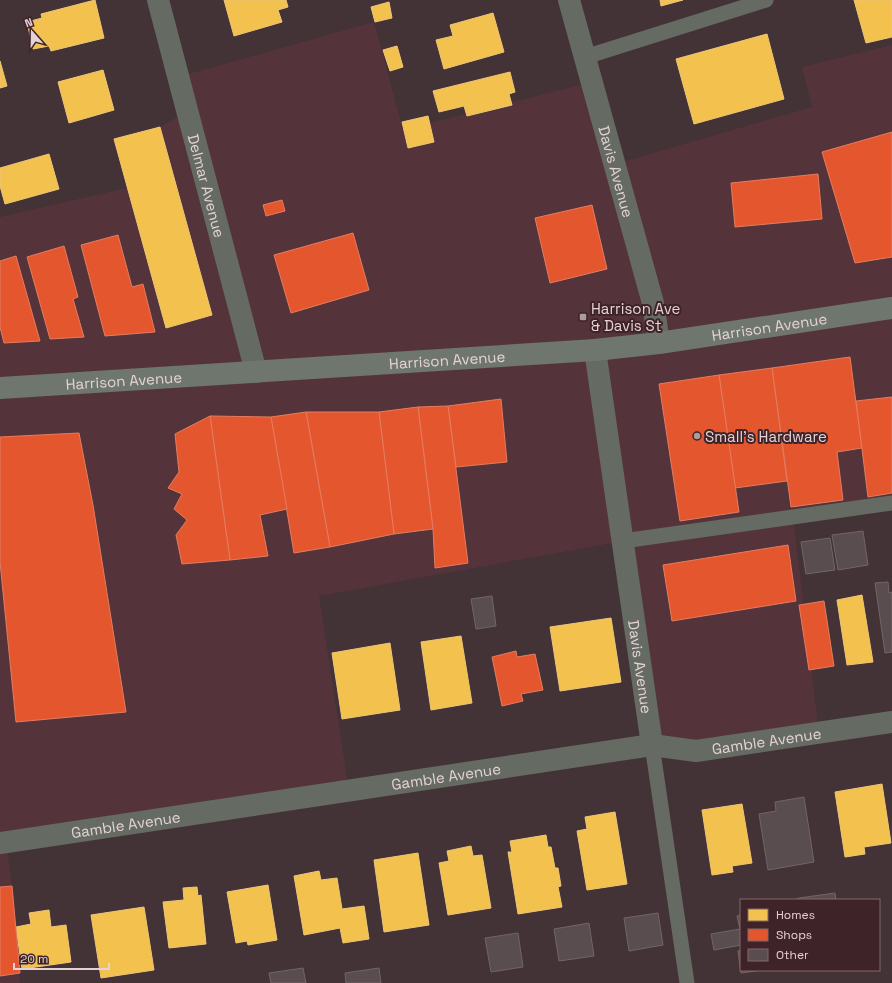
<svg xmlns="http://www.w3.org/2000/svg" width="892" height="983" font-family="'Space Grotesk',sans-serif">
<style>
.built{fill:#54343a}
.homes{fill:#f2c14e;stroke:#eec676}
.shops{fill:#e4572e;stroke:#e47c60}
.building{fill:#5a4d50;stroke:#726567}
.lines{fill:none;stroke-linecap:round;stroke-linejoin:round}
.lane{stroke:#656a63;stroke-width:15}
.street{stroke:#656a63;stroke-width:22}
.secondary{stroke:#6e766d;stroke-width:22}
.poi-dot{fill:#ac9a9d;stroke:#3e2328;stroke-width:1.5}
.labels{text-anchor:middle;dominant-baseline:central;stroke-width:4;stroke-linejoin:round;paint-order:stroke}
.street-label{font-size:15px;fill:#e5d2d5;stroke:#3e2328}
.poi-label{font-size:15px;fill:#e5d2d5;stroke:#3e2328;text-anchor:start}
</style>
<rect width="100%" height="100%" fill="#433336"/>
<polygon class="built" points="374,22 403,130 592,82 615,164 812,107 802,67 892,45 892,503 793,517 819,733 652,745 623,541 319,596 349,791 6,842 12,886 20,983 0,983 0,217 127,188 114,139 160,127 187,111 178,77"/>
<g class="homes">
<polygon points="95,0 104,38 51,51 49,46 33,49 27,22 42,18 41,14"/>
<polygon points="224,0 286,0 288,7 278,10 282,22 234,36"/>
<polygon points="660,0 683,0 661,6"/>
<polygon points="854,0 892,0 892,37 866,43"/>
<polygon points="389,2 392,18 375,22 371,7"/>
<polygon points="493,13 504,52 444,69 436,40 453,36 450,25"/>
<polygon points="767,34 784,99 694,124 676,59"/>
<polygon points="397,46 403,67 390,71 383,50"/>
<polygon points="0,61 7,86 0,88"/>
<polygon points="103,70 114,110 69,123 58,82"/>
<polygon points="510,72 515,92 509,94 512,105 467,116 464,106 439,112 433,91"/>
<polygon points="428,116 434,142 408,148 402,122"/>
<polygon points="160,127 212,315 166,328 114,139"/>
<polygon points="49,154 59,189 5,204 0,186 0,168"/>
<polygon points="862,595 873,662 847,665 837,600"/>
<polygon points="611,618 621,682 560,691 550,627"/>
<polygon points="461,636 472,703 431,710 421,642"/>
<polygon points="390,643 400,710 342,719 332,653"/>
<polygon points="882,784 891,843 864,847 865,854 845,857 835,792"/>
<polygon points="742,804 752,863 732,866 733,872 712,875 702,810"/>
<polygon points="615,812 627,884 587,890 577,831 587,829 585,817"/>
<polygon points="546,835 548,847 551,847 555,868 558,868 561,886 558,887 562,907 518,914 508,852 512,852 510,841"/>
<polygon points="471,846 473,856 482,855 491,908 448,915 439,863 449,861 447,851"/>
<polygon points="418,853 429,925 384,932 374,860"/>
<polygon points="319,871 321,880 337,878 342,909 364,906 369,939 343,943 340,928 304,935 294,876"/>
<polygon points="268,885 277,940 248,945 247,941 236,943 227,892"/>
<polygon points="197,887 198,896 201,895 206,944 169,948 163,902 184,900 183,888"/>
<polygon points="144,907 154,970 101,978 91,915"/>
<polygon points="49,910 51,927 66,925 71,962 22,969 16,927 31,924 29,913"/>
</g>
<g class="shops">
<polygon points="892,132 892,257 855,263 822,152"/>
<polygon points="818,174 822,219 735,227 731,183"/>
<polygon points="282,200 285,211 266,216 263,205"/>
<polygon points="592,205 607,269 550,283 535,218"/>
<polygon points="353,233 369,290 291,313 274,255"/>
<polygon points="118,235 132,287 143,284 155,332 105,336 81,245"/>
<polygon points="64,246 78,297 73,299 84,337 50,339 27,257"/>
<polygon points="16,256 40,341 4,343 0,327 0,261"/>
<polygon points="850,357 862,448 837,452 843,500 791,507 772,368"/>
<polygon points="772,368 787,481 735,488 719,375"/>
<polygon points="719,375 739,512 680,521 659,384"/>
<polygon points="892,397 892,493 868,497 856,401"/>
<polygon points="501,399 507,462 456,467 448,406"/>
<polygon points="448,406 468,563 435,568 433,529 418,407"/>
<polygon points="418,407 433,529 394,534 379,412"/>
<polygon points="306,412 379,412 394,534 330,547"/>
<polygon points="306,412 330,547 294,553 271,417"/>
<polygon points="210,416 271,417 287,509 260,515 268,556 230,560"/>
<polygon points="210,416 230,560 182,564 176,535 187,520 174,509 182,494 168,488 179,472 175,434"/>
<polygon points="79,433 93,505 126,712 16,722 0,562 0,437"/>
<polygon points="788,545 796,601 672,621 663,565"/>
<polygon points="824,601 834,666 809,670 799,605"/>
<polygon points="516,651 517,657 535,654 543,690 521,694 523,701 502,706 492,657"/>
<polygon points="12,886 20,973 0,976 0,887"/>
</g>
<g class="building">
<polygon points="863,531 868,565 838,570 832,535"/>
<polygon points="830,538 835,570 806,574 801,542"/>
<polygon points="888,582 889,593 892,592 892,652 885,653 875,583"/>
<polygon points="492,596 496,626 476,629 471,599"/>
<polygon points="804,797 814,862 768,870 759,814 776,811 775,802"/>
<polygon points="835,893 836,900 795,900 799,898"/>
<polygon points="658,913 663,945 629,951 624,918"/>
<polygon points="741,915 741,945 714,950 711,934 740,929 737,916"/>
<polygon points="589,923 594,956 559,961 554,929"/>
<polygon points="518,933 523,967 491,972 485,938"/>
<polygon points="738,951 741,951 741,970 764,970 741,973"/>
<polygon points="303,968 306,983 271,983 269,973"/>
<polygon points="379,968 381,983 346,983 345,973"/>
</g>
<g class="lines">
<g class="lane">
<polyline points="585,57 766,0"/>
<polyline points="623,541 892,503"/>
<polyline points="652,745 687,983"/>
</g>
<g class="street">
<path id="s1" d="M 158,0 L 256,372"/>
<path id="s2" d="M 569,0 L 653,303 L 659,343"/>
<path id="s3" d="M 595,350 L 652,745"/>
<path id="s4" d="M 0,843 L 652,745 L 696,751 L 892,722"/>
</g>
<path class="secondary" id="s5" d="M 0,388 L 595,350 L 659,343 L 892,308"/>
</g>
<g class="poi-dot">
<rect x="579" y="313" width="8" height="8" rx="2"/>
<circle cx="697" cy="436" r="4"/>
</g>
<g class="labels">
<g class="street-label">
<text stroke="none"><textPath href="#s2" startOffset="178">Davis Avenue</textPath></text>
<text stroke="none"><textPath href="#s1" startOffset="192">Delmar Avenue</textPath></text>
<text stroke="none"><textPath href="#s5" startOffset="772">Harrison Avenue</textPath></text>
<text stroke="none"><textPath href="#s5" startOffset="448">Harrison Avenue</textPath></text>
<text stroke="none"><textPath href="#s5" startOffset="124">Harrison Avenue</textPath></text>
<text stroke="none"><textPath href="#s3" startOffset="320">Davis Avenue</textPath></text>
<text stroke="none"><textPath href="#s4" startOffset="775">Gamble Avenue</textPath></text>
<text stroke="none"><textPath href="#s4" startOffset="451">Gamble Avenue</textPath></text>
<text stroke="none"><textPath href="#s4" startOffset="127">Gamble Avenue</textPath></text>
</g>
<g class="poi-label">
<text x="591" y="308">Harrison Ave<tspan x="591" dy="17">&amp; Davis St</tspan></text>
<text x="705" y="436">Small's Hardware</text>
</g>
</g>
<rect x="740" y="899" width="140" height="72" fill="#3e2328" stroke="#81696d"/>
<rect x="748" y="909" width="20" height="12" fill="#f2c14e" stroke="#81696d"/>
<text x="776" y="919" font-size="12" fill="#e5d2d5">Homes</text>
<rect x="748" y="929" width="20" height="12" fill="#e4572e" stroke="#81696d"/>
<text x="776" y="939" font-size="12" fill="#e5d2d5">Shops</text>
<rect x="748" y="949" width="20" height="12" fill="#5a4d50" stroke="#81696d"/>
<text x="776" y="959" font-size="12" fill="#e5d2d5">Other</text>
<g transform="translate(32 32) rotate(340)" stroke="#3e2328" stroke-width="3" paint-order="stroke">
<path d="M0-3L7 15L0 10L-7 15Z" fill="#e5d2d5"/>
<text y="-6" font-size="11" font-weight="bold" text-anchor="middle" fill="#e5d2d5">N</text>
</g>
<path d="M14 963v6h95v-6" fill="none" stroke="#e5d2d5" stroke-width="2"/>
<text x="20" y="963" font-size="12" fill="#e5d2d5" stroke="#3e2328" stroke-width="3" paint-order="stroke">20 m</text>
</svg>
